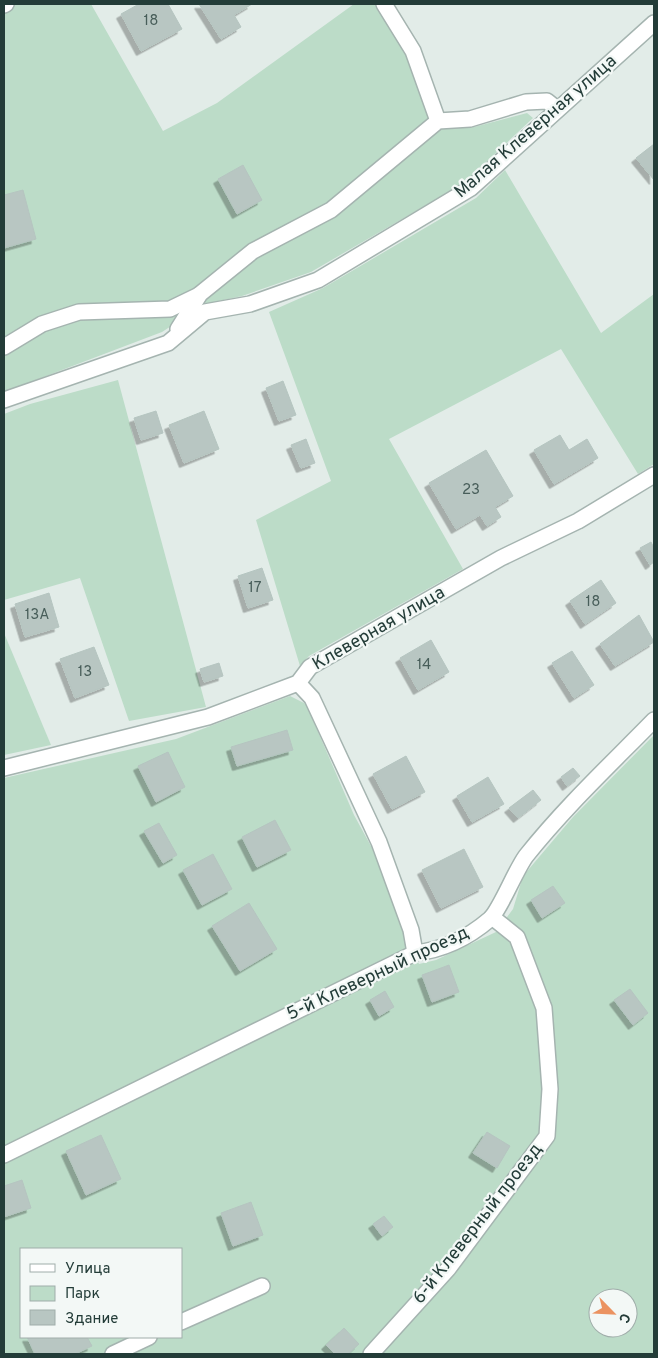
<svg xmlns="http://www.w3.org/2000/svg" width="658" height="1358" font-family="Overpass,sans-serif">
<style>
.green{fill:#bcdcc8;fill-rule:evenodd}
.building{fill:#b8c6c2;stroke:#b5c5c0;filter:url(#shadow)}
.lines{fill:none;stroke-linecap:round;stroke-linejoin:round}
.minor-casing{stroke:#a5b4b0;stroke-width:18}
.minor{stroke:#fff;stroke-width:15}
.labels{text-anchor:middle;dominant-baseline:central;stroke-width:4.5;stroke-linejoin:round;paint-order:stroke}
.number-label{font-size:15px;fill:#485e5a}
.street-label{font-size:18px;fill:#233c38;stroke:#f3f8f6}
</style>
<defs>
<filter id="shadow"><feDropShadow dx="-4.5" dy="4.5" stdDeviation="0" flood-color="#0004"/></filter>
</defs>
<rect width="100%" height="100%" fill="#e2ece8"/>
<g class="green">
<polygon points="4,4 91,4 163,131 217,103 354,4 374,4 410,55 429,111 441,129 474,127 527,113 533,118 464,183 311,272 242,296 205,304 162,332 4,392"/>
<polygon points="505,170 601,333 654,294 654,464 638,474 561,349 389,439 463,569 309,656 300,666 256,520 331,481 269,312 323,288 476,198"/>
<polygon points="118,380 206,707 129,721 80,578 4,600 4,414 30,404"/>
<polygon points="4,633 51,745 4,755"/>
<path d="M 290,696 L 306,704 L 354,815 L 372,848 L 405,935 L 419,964 L 436,960 L 496,932 L 513,909 L 523,876 L 573,817 L 654,735 L 654,1354 L 4,1354 L 4,778 L 176,739 ZM 21,1249 L 181,1249 L 181,1337 L 21,1337 ZM 598,1298 L 628,1298 L 628,1328 L 598,1328 Z"/>
</g>
<g class="building">
<polygon points="139,4 168,4 182,29 141,51 121,14"/>
<polygon points="199,4 252,4 234,15 241,27 221,39"/>
<polygon points="654,144 654,180 636,158"/>
<polygon points="243,165 262,200 237,214 218,179"/>
<polygon points="23,190 36,239 4,248 4,195"/>
<polygon points="283,381 296,415 279,421 266,388"/>
<polygon points="156,411 163,433 141,440 134,418"/>
<polygon points="204,411 219,449 184,463 169,425"/>
<polygon points="560,435 569,450 587,439 598,458 554,484 534,450"/>
<polygon points="306,439 315,463 301,468 291,445"/>
<polygon points="486,450 513,496 495,507 501,517 487,526 480,515 456,529 429,483"/>
<polygon points="651,542 654,548 654,562 650,565 640,548"/>
<polygon points="262,568 273,600 248,608 238,576"/>
<polygon points="601,580 616,603 585,624 570,601"/>
<polygon points="49,593 59,627 25,637 15,604"/>
<polygon points="639,615 654,642 615,666 600,644"/>
<polygon points="431,640 449,672 418,690 400,658"/>
<polygon points="94,647 109,685 75,698 60,659"/>
<polygon points="572,651 594,685 574,698 552,663"/>
<polygon points="219,663 223,676 204,682 200,669"/>
<polygon points="287,730 293,750 237,766 231,747"/>
<polygon points="168,752 185,787 156,802 138,766"/>
<polygon points="406,756 425,792 392,809 373,774"/>
<polygon points="573,768 580,776 567,786 561,777"/>
<polygon points="488,777 504,804 472,822 457,796"/>
<polygon points="533,790 541,800 518,818 509,808"/>
<polygon points="275,820 291,850 257,867 242,837"/>
<polygon points="159,823 177,855 163,863 144,831"/>
<polygon points="464,849 483,887 441,908 422,870"/>
<polygon points="213,854 232,889 202,905 183,870"/>
<polygon points="553,886 565,903 542,918 531,900"/>
<polygon points="249,903 277,949 240,971 212,926"/>
<polygon points="449,965 459,992 432,1002 422,975"/>
<polygon points="630,989 648,1013 633,1025 614,1000"/>
<polygon points="385,991 394,1007 379,1016 370,1000"/>
<polygon points="487,1132 510,1146 497,1168 473,1153"/>
<polygon points="101,1135 121,1179 86,1195 66,1151"/>
<polygon points="22,1180 31,1208 4,1217 4,1186"/>
<polygon points="251,1202 263,1235 233,1246 221,1213"/>
<polygon points="384,1216 393,1227 382,1236 373,1224"/>
<polygon points="344,1328 359,1344 348,1354 335,1354 326,1345"/>
<polygon points="27,1337 87,1337 92,1346 75,1354 35,1354"/>
</g>
<g class="lines">
<g class="minor-casing">
<g id="minor">
<polyline points="384,4 413,51 438,121"/>
<polyline points="4,5 6,4"/>
<polyline points="178,329 200,294 253,251 331,210 438,121 470,119 526,102 547,101 557,109"/>
<polyline points="4,347 42,324 79,312 170,309 199,295"/>
<polyline points="4,400 168,343 205,312 250,304 318,280 471,188 654,23"/>
<polyline points="298,683 312,698 379,842 411,930 415,953"/>
<polyline points="4,768 208,717 298,683 310,667 501,558 578,521 654,475"/>
<path d="M 4,1155 L 415,953 C 443,950 469,937 490,919 C 500,910 515,871 526,856 C 565,807 611,764 654,720"/>
<polyline points="181,1322 262,1286"/>
<polyline points="113,1354 149,1337"/>
<polyline points="371,1354 448,1269 547,1136 550,1089 544,1008 517,937 492,917"/>
</g>
</g>
<use href="#minor" class="minor"/>
</g>
<g class="labels">
<g class="number-label">
<text x="151" y="21">18</text>
<text x="471" y="490">23</text>
<text x="255" y="588">17</text>
<text x="593" y="602">18</text>
<text x="37" y="615">13А</text>
<text x="424" y="665">14</text>
<text x="85" y="672">13</text>
</g>
<g class="street-label">
<text transform="translate(536 127) rotate(-41)">Малая Клеверная улица</text>
<text transform="translate(379 629) rotate(-30)">Клеверная улица</text>
<text transform="translate(378 974) rotate(-25)">5-й Клеверный проезд</text>
<text transform="translate(478 1224) rotate(-52)">6-й Клеверный проезд</text>
</g>
</g>
<rect width="658" height="1358" fill="none" stroke="#233c38" stroke-width="10"/>
<rect x="20" y="1248" width="162" height="90" fill="#f3f8f6" stroke="#a0adaa"/>
<rect x="30" y="1264" width="25" height="8" fill="#ffffff" stroke="#a0adaa"/>
<text x="65" y="1273" font-size="15" fill="#233c38">Улица</text>
<rect x="30" y="1286" width="25" height="15" fill="#bcdcc8" stroke="#a0adaa"/>
<text x="65" y="1298" font-size="15" fill="#233c38">Парк</text>
<rect x="30" y="1310" width="25" height="15" fill="#b8c6c2" stroke="#a0adaa"/>
<text x="65" y="1323" font-size="15" fill="#233c38">Здание</text>
<g transform="translate(613 1313) rotate(114)"><circle r="24" fill="#f3f8f6" stroke="#a0adaa"/>
<path d="M0-4L9 19L0 12L-9 19Z" fill="#eb9361"/>
<text y="-8" font-size="14" font-weight="bold" text-anchor="middle" fill="#233c38">С</text>
</g>
</svg>
